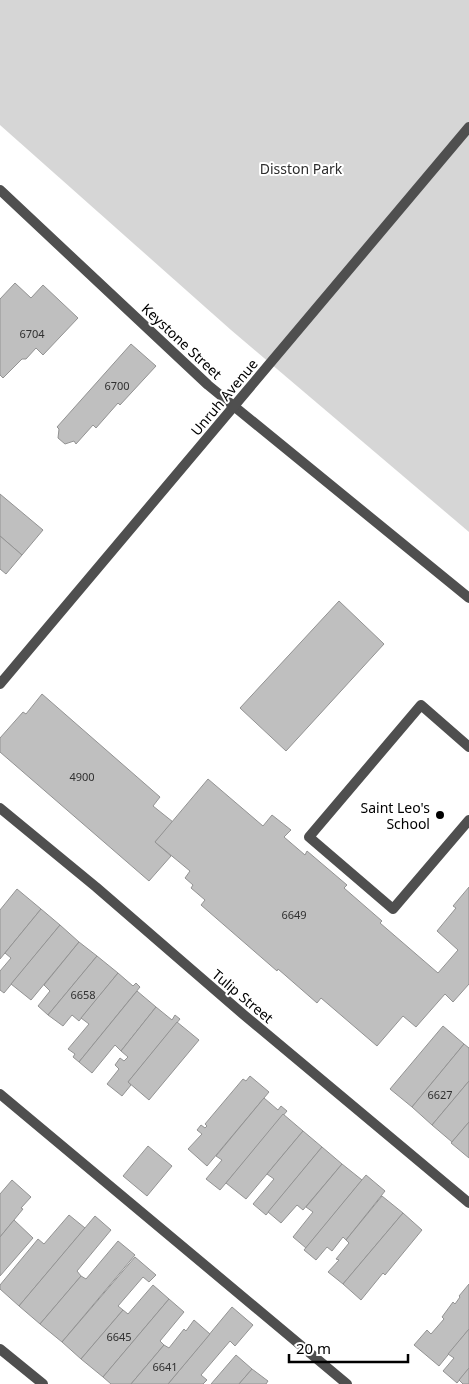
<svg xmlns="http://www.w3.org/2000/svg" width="469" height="1384" font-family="'Noto Sans',sans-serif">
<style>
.green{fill:#d6d6d6}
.building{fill:#bfbfbf;stroke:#939393}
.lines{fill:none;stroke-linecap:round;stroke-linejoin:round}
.lane{stroke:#4f4f4f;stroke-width:10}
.street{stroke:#4f4f4f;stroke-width:10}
.poi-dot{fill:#000;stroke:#fff;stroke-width:2}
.labels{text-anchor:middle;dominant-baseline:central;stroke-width:4;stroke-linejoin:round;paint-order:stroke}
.number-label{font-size:11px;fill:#303030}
.park-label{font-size:14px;fill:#2d2d2d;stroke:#fff}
.street-label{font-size:14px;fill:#000;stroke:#fff}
.poi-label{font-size:14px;fill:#000;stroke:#fff;text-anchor:end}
</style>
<rect width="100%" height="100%" fill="#fff"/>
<polygon class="green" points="0,0 469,0 469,532 231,330 0,125"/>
<g class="building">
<polygon points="15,283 31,298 43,285 78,318 43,355 36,348 26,359 22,359 3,378 0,375 0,299"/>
<polygon points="131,344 156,366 120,405 118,403 96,428 93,425 76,444 74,441 65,444 58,438 59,429 57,427"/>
<polygon points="0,494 43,530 22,555 0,536"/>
<polygon points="0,536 22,555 6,574 0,569"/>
<polygon points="339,601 384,644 286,751 240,708"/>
<polygon points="42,694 160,797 153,806 173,822 155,842 171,856 149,881 0,752 0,738 23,712 26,714"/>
<polygon points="208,779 263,826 272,815 291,830 284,837 305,855 307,851 347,885 344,888 382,921 380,923 438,973 458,950 437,931 456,908 453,906 469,887 469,984 453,1002 445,994 416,1027 403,1016 377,1046 321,998 317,1003 278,969 277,971 201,905 205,900 191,888 193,885 185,878 190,871 155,842"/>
<polygon points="17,889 41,909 0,959 0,910"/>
<polygon points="41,909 60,925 4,993 0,990 0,971 11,958 5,953"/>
<polygon points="60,925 79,942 31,1000 11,984"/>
<polygon points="79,942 97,956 48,1015 38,1006 50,991 44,985"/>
<polygon points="97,956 118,973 79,1021 72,1015 63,1026 48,1015"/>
<polygon points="118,973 133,986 136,983 140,987 79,1062 73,1057 75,1054 68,1049 89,1024 81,1018"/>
<polygon points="137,991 156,1007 121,1051 115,1045 92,1073 79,1062"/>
<polygon points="156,1007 172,1020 175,1015 180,1019 128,1082 131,1085 122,1096 107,1084 119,1069 115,1065 120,1058 124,1061 128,1057 121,1051"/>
<polygon points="177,1022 199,1040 149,1100 128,1082"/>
<polygon points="443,1026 464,1044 412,1107 390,1089"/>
<polygon points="464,1044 469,1048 469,1081 432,1125 412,1107"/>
<polygon points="250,1076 269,1092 207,1166 188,1149 202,1134 197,1130 201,1125 205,1128 207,1126 205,1124 243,1079 246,1081"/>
<polygon points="469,1081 469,1122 452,1142 432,1125"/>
<polygon points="264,1098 278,1110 281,1106 287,1111 220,1190 206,1179 222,1160 216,1156"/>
<polygon points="283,1114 303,1131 246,1199 226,1183"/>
<polygon points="469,1122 469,1158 451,1143"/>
<polygon points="303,1131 322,1147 266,1215 253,1204 274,1179 267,1174"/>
<polygon points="148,1146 172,1166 147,1196 123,1176"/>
<polygon points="322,1147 342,1164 303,1210 297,1205 281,1223 268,1212"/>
<polygon points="342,1164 362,1180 306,1248 293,1237 313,1212 306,1207"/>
<polygon points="366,1175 385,1191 346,1240 343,1237 332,1251 327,1247 316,1260 304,1250"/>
<polygon points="12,1180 31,1197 21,1208 23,1209 0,1237 0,1194"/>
<polygon points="382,1196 403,1213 343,1284 328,1272 339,1260 336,1259 349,1243 346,1240"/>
<polygon points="403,1213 422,1230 385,1275 383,1273 361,1300 343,1284"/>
<polygon points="69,1215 85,1228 19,1306 0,1289 0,1285 38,1239 44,1244"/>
<polygon points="95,1216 111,1230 77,1271 81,1276 40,1324 19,1306"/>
<polygon points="14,1220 33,1238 0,1276 0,1237"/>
<polygon points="118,1241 135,1255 62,1342 40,1324 81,1276 86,1279"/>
<polygon points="135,1257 156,1275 149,1282 143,1277 118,1306 123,1310 81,1359 62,1342"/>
<polygon points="469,1284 469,1329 439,1366 414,1345 427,1330 431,1334 444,1319 442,1317 453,1302 455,1304 460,1297 459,1296"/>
<polygon points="153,1285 169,1299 103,1377 81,1359 123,1310 128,1314"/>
<polygon points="169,1299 184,1312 160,1341 164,1345 131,1384 111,1384 103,1377"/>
<polygon points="232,1307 253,1325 235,1346 230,1341 201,1375 207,1380 203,1384 168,1384"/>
<polygon points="194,1320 210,1334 168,1384 131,1384 164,1345 169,1348 184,1329 186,1331"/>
<polygon points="469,1329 469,1368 457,1383 443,1371 454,1358 448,1354"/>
<polygon points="236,1355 252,1369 239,1384 211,1384"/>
<polygon points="469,1368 469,1384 463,1384 459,1380"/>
<polygon points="252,1369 268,1381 266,1384 239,1384"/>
</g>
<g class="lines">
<g class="lane">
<polyline points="469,747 421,705 309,837 393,909 469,820"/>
<polyline points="0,1094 347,1384"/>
</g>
<g class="street">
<polyline points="0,190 208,385 469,598"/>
<polyline points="0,684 469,127"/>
<polyline points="0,808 96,887 244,1015 469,1203"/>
<polyline points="0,1349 43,1384"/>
</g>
</g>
<circle class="poi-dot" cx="440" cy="815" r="5"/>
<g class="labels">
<g class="number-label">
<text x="32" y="333">6704</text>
<text x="117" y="385">6700</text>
<text x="82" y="776">4900</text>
<text x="294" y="914">6649</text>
<text x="83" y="994">6658</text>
<text x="440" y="1094">6627</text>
<text x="119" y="1336">6645</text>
<text x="165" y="1366">6641</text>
</g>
<g class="park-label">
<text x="301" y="168">Disston Park</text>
</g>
<g class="street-label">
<text transform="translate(182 341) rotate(43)">Keystone Street</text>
<text transform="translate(224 397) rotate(-50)">Unruh Avenue</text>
<text transform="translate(243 996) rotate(40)">Tulip Street</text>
</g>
<g class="poi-label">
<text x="430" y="807">Saint Leo's<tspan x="430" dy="16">School</tspan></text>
</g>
</g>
<path d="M289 1354v8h119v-8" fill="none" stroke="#000000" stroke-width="2.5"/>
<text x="296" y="1354" font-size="15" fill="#000000" stroke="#ffffff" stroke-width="4" paint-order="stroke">20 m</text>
</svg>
